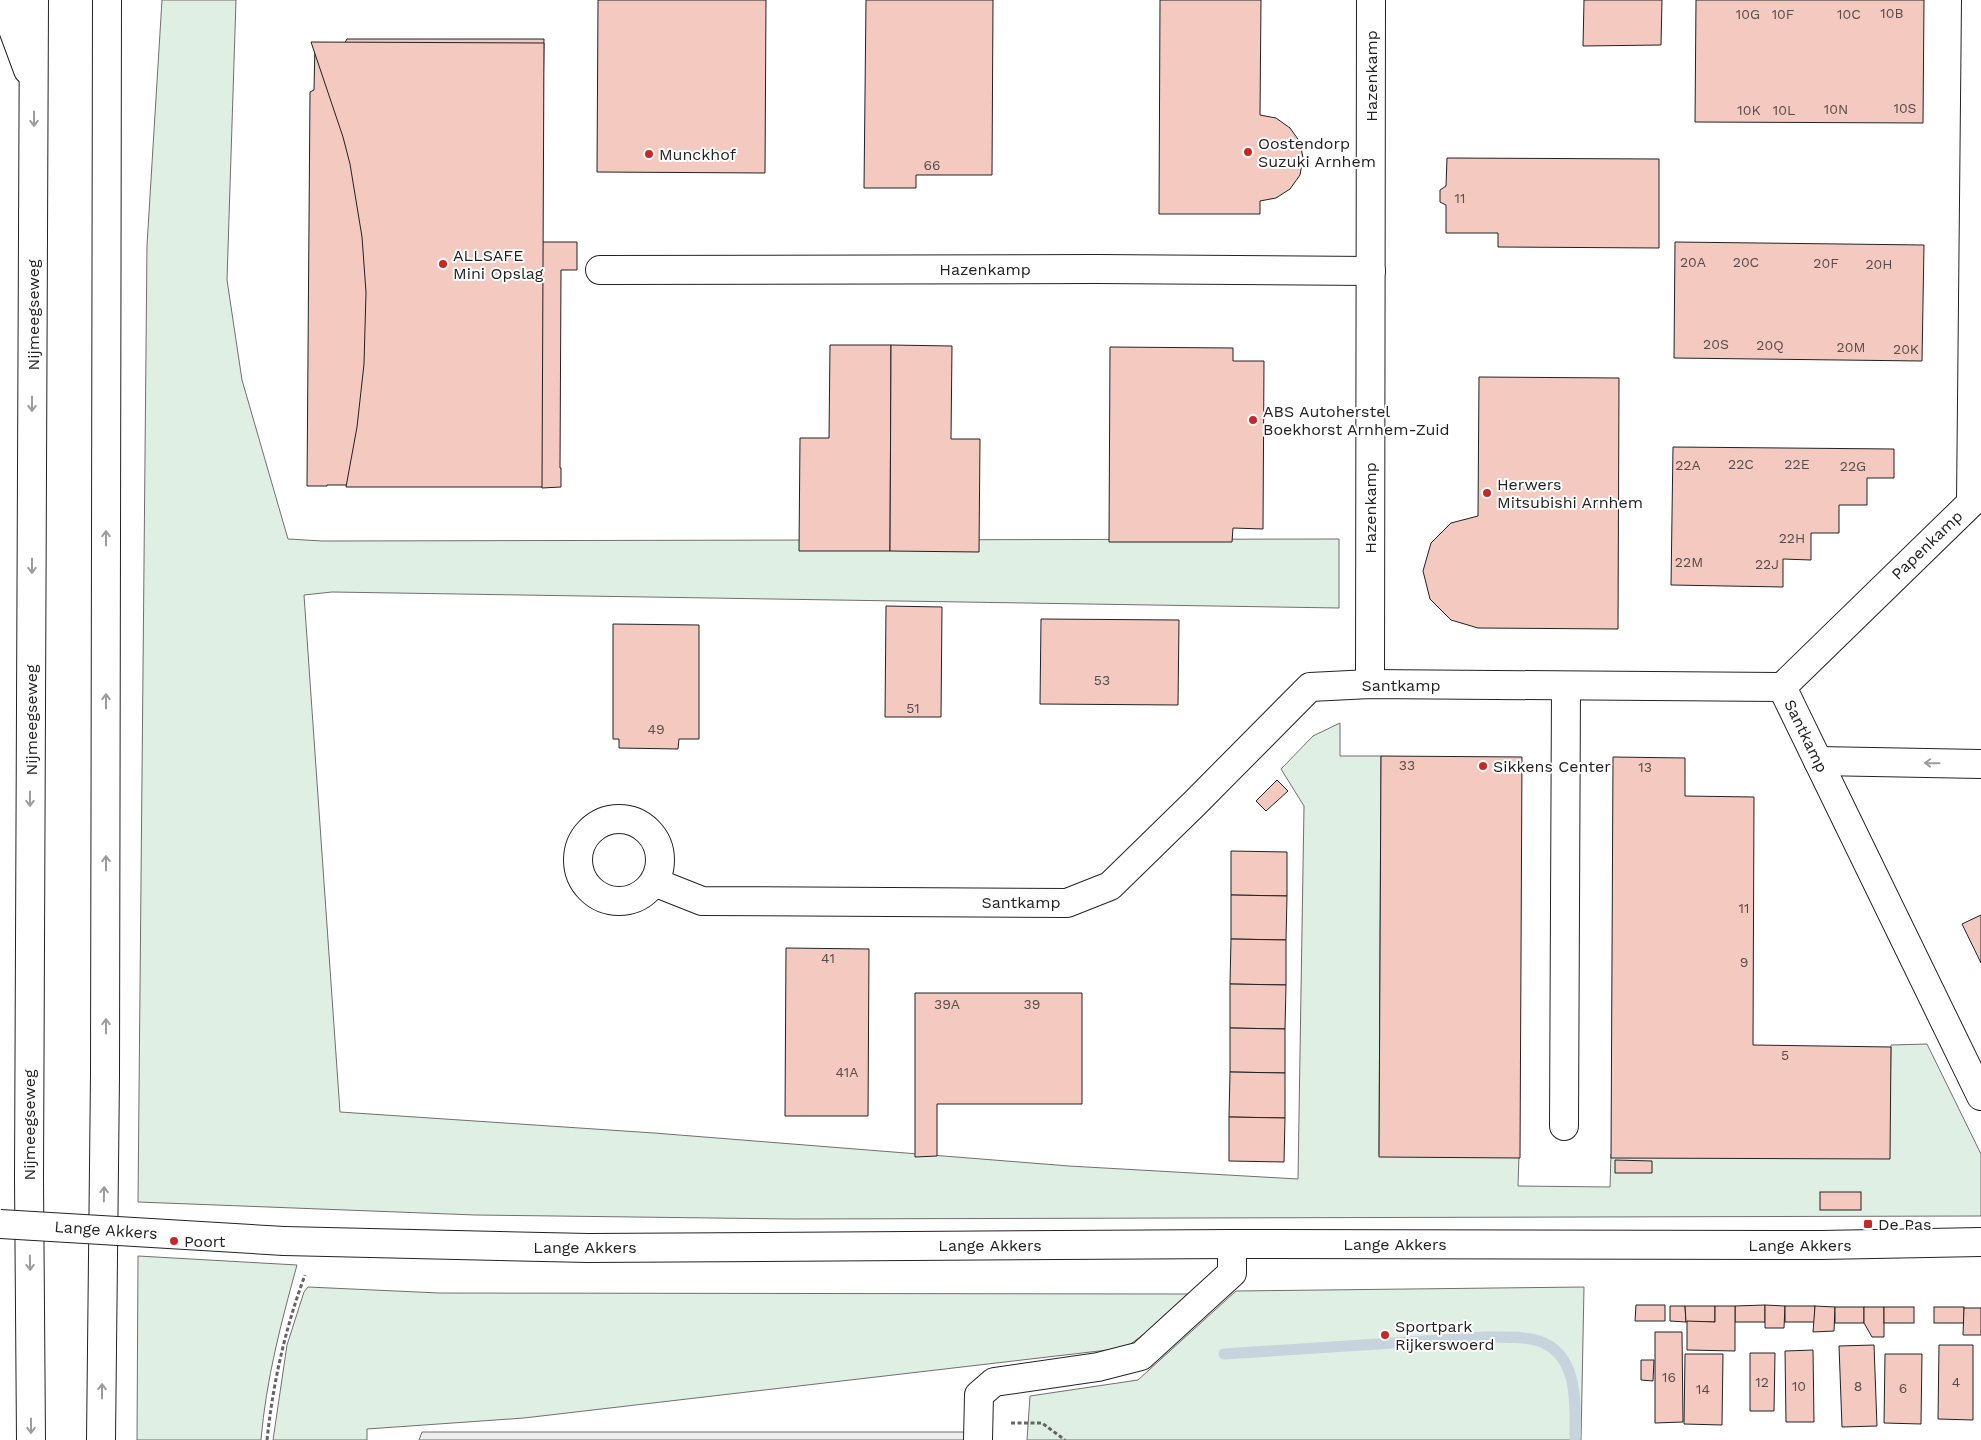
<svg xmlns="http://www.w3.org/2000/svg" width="1981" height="1440" font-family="'Work Sans',sans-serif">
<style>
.green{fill:#e0efe3;stroke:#6f6f6f}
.parking{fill:#ededed;stroke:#6f6f6f}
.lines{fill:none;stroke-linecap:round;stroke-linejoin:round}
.stream{stroke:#c7d3dd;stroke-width:11}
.building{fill:#f3c9c0;stroke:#222}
.minor-casing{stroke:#222;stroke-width:30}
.highway-casing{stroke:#222;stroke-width:30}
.path{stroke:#646464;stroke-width:3;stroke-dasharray:4 2.5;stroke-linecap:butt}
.minor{stroke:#fff;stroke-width:28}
.highway{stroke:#fff;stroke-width:28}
.minor-bridge-casing{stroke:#222;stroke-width:30;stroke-linecap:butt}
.minor-bridge{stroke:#fff;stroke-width:28}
.oneway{stroke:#9c9c9c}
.poi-dot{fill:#c62828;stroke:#fff;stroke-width:2}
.labels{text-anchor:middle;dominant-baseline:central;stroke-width:4;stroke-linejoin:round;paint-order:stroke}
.number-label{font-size:14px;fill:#564c4a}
.street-label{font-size:16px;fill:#222;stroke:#fff}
.poi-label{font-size:16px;fill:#222;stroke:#fff;text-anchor:start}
</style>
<rect width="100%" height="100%" fill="#fff"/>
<g class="green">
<polygon points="162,0 236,0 227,280 242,380 288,539 322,541 1339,539 1339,608 332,592 304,595 340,1112 654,1133 1069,1166 1298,1179 1304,806 1281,769 1313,736 1340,723 1340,756 1381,756 1379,1154 1519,1155 1518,1186 1610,1187 1611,1154 1889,1156 1891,1045 1927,1044 1981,1154 1981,1216 791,1219 475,1215 138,1202 147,245"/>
<path d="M 138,1256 L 297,1265 C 281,1323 266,1380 261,1440 L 137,1440 Z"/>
<polygon points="308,1287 439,1293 1190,1294 1162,1321 1125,1348 524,1418 367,1429 367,1440 273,1440 287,1345 304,1292"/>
<polygon points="1584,1287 1581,1440 1027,1440 1030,1396 1138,1380 1236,1291"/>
</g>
<polygon class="parking" points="422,1432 988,1432 988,1440 419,1440"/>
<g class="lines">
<path class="stream" d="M 1224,1354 L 1485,1337 C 1503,1337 1523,1336 1539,1341 C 1580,1355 1575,1406 1575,1440"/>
</g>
<g class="building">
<polygon points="598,0 766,0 765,173 597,172"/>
<polygon points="866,0 993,0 992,175 916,175 916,188 864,188"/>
<polygon points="1160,0 1261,0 1260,115 1276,118 1290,128 1300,142 1303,158 1300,175 1290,189 1276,198 1260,201 1260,214 1159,214"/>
<polygon points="1584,0 1662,0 1661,45 1583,46"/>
<polygon points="1696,0 1924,0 1923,123 1695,122"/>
<polygon points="347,39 544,39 541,242 577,242 577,270 561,270 560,468 561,468 561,487 542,488 541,485 327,485 327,486 307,486 310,92 314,90 315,44 344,44"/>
<polygon points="311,42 544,43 542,487 346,487 357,427 364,364 366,292 362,237 350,164 343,137"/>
<polygon points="1447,158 1659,159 1659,248 1498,247 1498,233 1446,233 1446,205 1440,202 1440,190 1446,186"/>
<polygon points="1675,242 1924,245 1922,361 1674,358"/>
<polygon points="830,345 891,345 890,551 799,551 800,438 829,438"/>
<polygon points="891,345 952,346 951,439 980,439 979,552 890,551"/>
<polygon points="1110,347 1233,348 1233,361 1264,361 1263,529 1233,528 1232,542 1109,542"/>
<polygon points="1479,377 1619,378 1618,629 1478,628 1451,620 1430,599 1423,571 1431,543 1451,523 1478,516"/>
<polygon points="1673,447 1894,449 1894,478 1867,478 1867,505 1839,505 1839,533 1811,533 1811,560 1783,559 1783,587 1671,585"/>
<polygon points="886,606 942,607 941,717 885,717"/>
<polygon points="1041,619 1179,620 1178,705 1040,704"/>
<polygon points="613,624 699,625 699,739 679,739 678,749 619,748 619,739 613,739"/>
<polygon points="1381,756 1522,757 1520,1158 1379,1157"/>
<polygon points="1613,757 1685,758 1685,796 1754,797 1753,1045 1891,1047 1890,1159 1611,1158"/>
<polygon points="1277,780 1288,791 1266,811 1256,801"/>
<polygon points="1231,851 1287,852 1287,896 1231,895"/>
<polygon points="1231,895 1287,896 1286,940 1231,939"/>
<polygon points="1981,915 1981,963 1962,924"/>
<polygon points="1231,939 1286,940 1286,985 1230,984"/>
<polygon points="786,948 869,949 868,1116 785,1116"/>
<polygon points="1230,984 1286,985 1285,1029 1230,1028"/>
<polygon points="915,993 1082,993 1082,1104 937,1104 937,1156 915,1157"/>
<polygon points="1230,1028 1285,1029 1285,1073 1230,1072"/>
<polygon points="1230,1072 1285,1073 1285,1118 1229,1117"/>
<polygon points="1229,1117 1285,1118 1284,1162 1229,1161"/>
<polygon points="1615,1160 1652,1161 1652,1173 1615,1173"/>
<rect x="1820" y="1192" width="41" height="18"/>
<polygon points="1636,1305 1665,1305 1665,1321 1635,1321"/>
<polygon points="1765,1305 1765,1322 1735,1322 1735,1306"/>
<polygon points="1765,1305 1785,1306 1784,1328 1765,1328"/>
<polygon points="1670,1306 1685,1306 1686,1322 1670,1321"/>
<polygon points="1685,1306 1715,1306 1715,1322 1686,1322"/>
<polygon points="1715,1306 1735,1306 1735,1351 1687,1350 1687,1321 1715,1322"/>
<rect x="1785" y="1306" width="30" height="16"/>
<polygon points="1815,1306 1835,1307 1834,1331 1813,1332"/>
<rect x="1835" y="1307" width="29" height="16"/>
<polygon points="1864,1307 1884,1307 1884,1337 1872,1337 1864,1323"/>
<rect x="1884" y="1307" width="30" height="16"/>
<rect x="1934" y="1307" width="30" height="16"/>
<polygon points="1964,1308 1981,1308 1981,1335 1963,1335"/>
<polygon points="1655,1332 1682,1332 1683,1422 1655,1423"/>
<polygon points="1874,1345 1877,1426 1842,1427 1839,1346"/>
<polygon points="1939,1345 1973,1345 1973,1420 1938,1419"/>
<polygon points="1813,1350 1814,1422 1786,1422 1785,1351"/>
<polygon points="1750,1353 1775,1353 1774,1411 1750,1411"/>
<polygon points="1685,1354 1723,1354 1722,1425 1684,1424"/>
<polygon points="1885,1354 1922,1354 1921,1424 1884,1423"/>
<polygon points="1641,1360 1654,1360 1653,1381 1641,1380"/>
</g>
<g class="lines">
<g class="minor-casing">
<g id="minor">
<polyline points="600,270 1096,269 1371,271"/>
<polyline points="1370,684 1371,0"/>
<polyline points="1782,687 1971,503 1976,0"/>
<polyline points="1818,761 1981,764"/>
<circle cx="619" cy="860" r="41"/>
<polyline points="654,882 702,901 1067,903 1110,886 1194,804 1310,687 1370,684 1782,687 1981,1096"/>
<polyline points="1564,1126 1566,686"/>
<polyline points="284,1241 588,1248 1232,1244 1821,1245 1981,1242"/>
<polyline points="978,1440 979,1395 994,1382 1098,1367 1141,1356 1232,1273 1232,1244"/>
</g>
</g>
<g class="highway-casing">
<g id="highway">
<polyline points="8,0 11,24 28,70"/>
<polyline points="31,1440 29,1179 34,0"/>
<polyline points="101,1440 105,1075 107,0"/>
</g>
</g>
<g class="path">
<polyline points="1011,1423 1042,1423 1065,1440"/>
<path d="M 267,1440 C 273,1383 285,1329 305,1275"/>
</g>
<use href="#minor" class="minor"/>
<use href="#highway" class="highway"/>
<g class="minor-bridge-casing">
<polyline id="minor-bridge" points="0,1224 284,1241"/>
</g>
<use href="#minor-bridge" class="minor-bridge"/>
</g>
<defs><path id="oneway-shaft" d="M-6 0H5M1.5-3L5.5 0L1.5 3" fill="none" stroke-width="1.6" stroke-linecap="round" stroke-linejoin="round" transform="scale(1.25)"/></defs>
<g class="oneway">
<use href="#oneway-shaft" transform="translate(34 119) rotate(90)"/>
<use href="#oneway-shaft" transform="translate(32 404) rotate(90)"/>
<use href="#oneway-shaft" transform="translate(106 538) rotate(-90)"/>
<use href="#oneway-shaft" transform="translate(32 566) rotate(90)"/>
<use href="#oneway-shaft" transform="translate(106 701) rotate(-90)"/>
<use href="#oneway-shaft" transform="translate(1932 763) rotate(-179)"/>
<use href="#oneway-shaft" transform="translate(30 799) rotate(90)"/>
<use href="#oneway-shaft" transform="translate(106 863) rotate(-90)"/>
<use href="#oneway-shaft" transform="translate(106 1026) rotate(-90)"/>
<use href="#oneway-shaft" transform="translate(104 1194) rotate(-89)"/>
<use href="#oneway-shaft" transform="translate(30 1263) rotate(89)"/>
<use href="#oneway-shaft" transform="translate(102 1391) rotate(-90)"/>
<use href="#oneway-shaft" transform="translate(31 1426) rotate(90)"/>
</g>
<g class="poi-dot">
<circle cx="1248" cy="152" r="5"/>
<circle cx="649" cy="154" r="5"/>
<circle cx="443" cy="264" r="5"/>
<circle cx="1253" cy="420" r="5"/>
<circle cx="1487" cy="493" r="5"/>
<circle cx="1483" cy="766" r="5"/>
<rect x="1863" y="1219" width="10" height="10" rx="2.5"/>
<circle cx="174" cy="1241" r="5"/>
<circle cx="1385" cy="1335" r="5"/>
</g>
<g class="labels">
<g class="number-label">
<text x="1892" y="13">10B</text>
<text x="1748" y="14">10G</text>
<text x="1783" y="14">10F</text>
<text x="1849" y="14">10C</text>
<text x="1905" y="108">10S</text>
<text x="1836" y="109">10N</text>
<text x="1749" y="110">10K</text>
<text x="1784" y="110">10L</text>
<text x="932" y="165">66</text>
<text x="1460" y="198">11</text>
<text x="1693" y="262">20A</text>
<text x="1746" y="262">20C</text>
<text x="1826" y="263">20F</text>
<text x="1879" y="264">20H</text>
<text x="1716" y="344">20S</text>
<text x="1770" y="345">20Q</text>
<text x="1851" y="347">20M</text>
<text x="1906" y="349">20K</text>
<text x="1741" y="464">22C</text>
<text x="1797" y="464">22E</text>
<text x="1688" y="465">22A</text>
<text x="1853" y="466">22G</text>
<text x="1792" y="538">22H</text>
<text x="1689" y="562">22M</text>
<text x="1767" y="564">22J</text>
<text x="1102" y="680">53</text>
<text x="913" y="708">51</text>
<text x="656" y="729">49</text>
<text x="1407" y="765">33</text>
<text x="1645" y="767">13</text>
<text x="1744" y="908">11</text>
<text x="828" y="958">41</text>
<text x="1744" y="962">9</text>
<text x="947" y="1004">39A</text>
<text x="1032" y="1004">39</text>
<text x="1785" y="1055">5</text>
<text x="847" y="1072">41A</text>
<text x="1669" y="1377">16</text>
<text x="1762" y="1382">12</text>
<text x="1956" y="1382">4</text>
<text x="1799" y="1386">10</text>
<text x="1858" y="1386">8</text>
<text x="1903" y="1388">6</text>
<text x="1703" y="1389">14</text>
</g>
<g class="street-label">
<text transform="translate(1371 76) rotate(-90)">Hazenkamp</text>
<text x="985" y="269">Hazenkamp</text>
<text transform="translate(33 315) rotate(-90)">Nijmeegseweg</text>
<text transform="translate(1370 508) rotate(-90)">Hazenkamp</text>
<text transform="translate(1927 545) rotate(-44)">Papenkamp</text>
<text x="1401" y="685">Santkamp</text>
<text transform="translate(31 720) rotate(-90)">Nijmeegseweg</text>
<text transform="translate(1806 736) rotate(64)">Santkamp</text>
<text x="1021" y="902">Santkamp</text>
<text transform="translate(29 1125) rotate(-90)">Nijmeegseweg</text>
<text transform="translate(106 1230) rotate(4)">Lange Akkers</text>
<text x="1395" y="1244">Lange Akkers</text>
<text x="990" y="1245">Lange Akkers</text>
<text x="1800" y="1245">Lange Akkers</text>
<text x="585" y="1247">Lange Akkers</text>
</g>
<g class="poi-label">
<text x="1258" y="143">Oostendorp<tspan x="1258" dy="18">Suzuki Arnhem</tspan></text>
<text x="659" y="154">Munckhof</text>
<text x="453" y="255">ALLSAFE<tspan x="453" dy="18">Mini Opslag</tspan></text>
<text x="1263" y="411">ABS Autoherstel<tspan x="1263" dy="18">Boekhorst Arnhem-Zuid</tspan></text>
<text x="1497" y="484">Herwers<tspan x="1497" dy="18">Mitsubishi Arnhem</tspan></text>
<text x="1493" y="766">Sikkens Center</text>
<text x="1878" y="1224">De Pas</text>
<text x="184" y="1241">Poort</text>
<text x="1395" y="1326">Sportpark<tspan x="1395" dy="18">Rijkerswoerd</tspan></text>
</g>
</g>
</svg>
